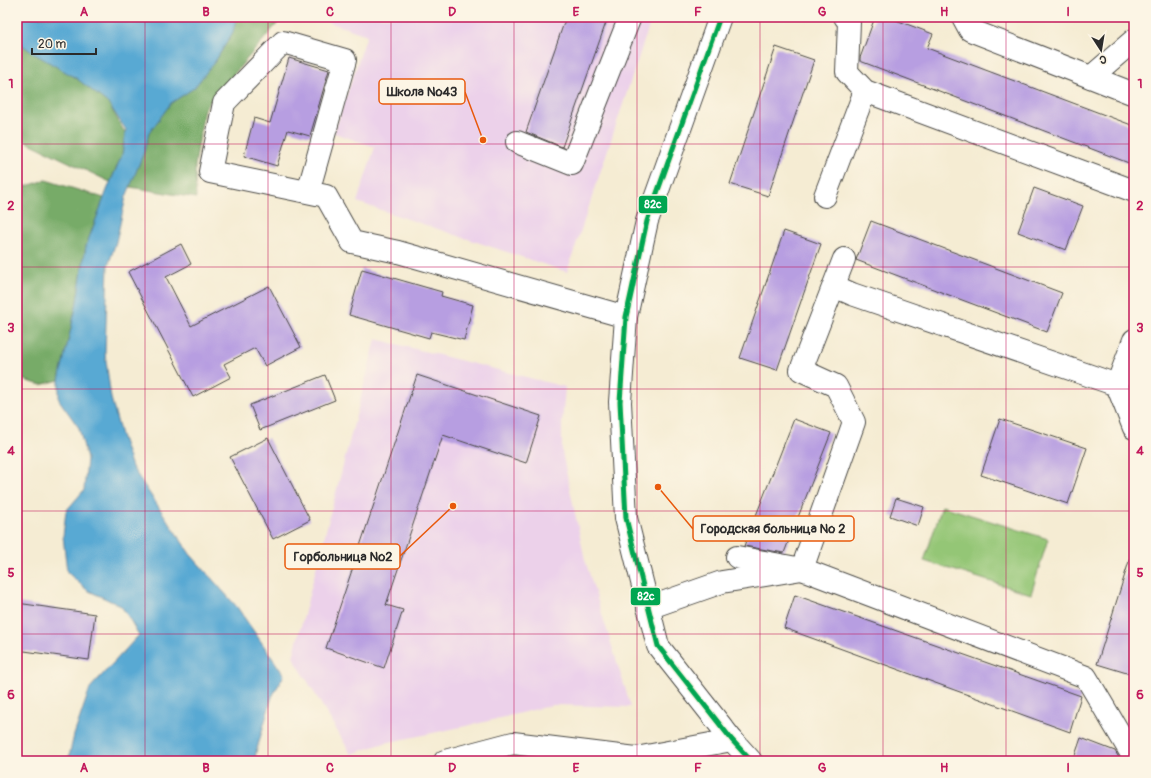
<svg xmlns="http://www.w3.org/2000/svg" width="1151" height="778" font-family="Pangolin,sans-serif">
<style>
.built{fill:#ecd1ea}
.green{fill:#94c676;stroke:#607850}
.forest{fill:#77ab67;stroke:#516b49}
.water{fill:#59a9d3;stroke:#426a7f}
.building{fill:#b79ee1}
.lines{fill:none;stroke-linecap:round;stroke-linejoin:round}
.minor-casing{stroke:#494844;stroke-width:24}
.major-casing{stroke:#494844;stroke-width:24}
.minor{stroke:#fff;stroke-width:22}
.major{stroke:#fff;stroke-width:22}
.bus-1-casing{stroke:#fcf5e5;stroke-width:8}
.bus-1{stroke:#00a651;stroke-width:5}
.grid{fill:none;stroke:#c2185b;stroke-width:1;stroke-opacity:0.55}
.leader{fill:none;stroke:#e8590c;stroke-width:1.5}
.callout-dot{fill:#e8590c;stroke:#fcf5e5;stroke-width:1.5}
.callout{fill:#fcf5e5;stroke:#e8590c;stroke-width:1.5}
.callout-label{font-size:13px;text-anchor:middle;font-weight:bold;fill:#2b2b2b}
.line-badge{stroke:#fcf5e5;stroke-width:1.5}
.badge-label{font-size:11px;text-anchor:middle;font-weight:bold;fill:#fff}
.neatline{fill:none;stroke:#c2185b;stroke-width:1.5}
.grid-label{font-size:13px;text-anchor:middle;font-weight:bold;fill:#c2185b}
</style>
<rect width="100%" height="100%" fill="#fcf5e5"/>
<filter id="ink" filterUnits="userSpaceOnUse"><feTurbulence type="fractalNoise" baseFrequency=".025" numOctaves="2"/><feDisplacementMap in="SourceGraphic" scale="8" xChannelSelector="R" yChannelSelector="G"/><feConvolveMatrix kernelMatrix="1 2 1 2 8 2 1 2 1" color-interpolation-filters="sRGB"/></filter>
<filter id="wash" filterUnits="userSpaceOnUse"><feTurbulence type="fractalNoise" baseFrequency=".012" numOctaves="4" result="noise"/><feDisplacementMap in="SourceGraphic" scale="16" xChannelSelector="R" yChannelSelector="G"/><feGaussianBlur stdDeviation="0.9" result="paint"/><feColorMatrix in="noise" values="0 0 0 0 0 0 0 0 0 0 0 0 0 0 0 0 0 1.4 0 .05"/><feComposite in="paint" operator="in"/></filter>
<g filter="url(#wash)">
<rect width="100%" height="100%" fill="#f5ecd3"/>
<g class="built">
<polygon points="330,17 652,17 567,272 357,202 375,147 334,133 367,35 328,22"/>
<polygon points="376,339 565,387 562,424 562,452 585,560 631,707 553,705 480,723 385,743 351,754 293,657"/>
</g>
<g class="green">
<polygon points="942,506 1048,539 1031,594 924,561"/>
<polygon points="515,749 539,759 595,758 601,761 484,761"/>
</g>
<g class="forest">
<polygon points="237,17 283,17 204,109 195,166 196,198 130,187 144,152 149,133 171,103 194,88 216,60 233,32"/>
<polygon points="17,41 33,53 76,78 109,104 125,133 122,155 110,182 25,141 17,136"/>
<polygon points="46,180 104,198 86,246 76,307 59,380 41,385 17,378 17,189"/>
</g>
<polygon class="water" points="17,17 237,17 233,32 216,60 194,88 171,103 149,133 144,152 126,197 116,242 108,266 105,353 111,398 121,435 132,467 190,554 237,607 284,675 272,697 256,752 255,761 68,761 74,735 90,688 139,635 129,618 121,606 87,590 67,572 63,536 66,511 84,490 87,459 79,428 59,400 59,380 76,307 86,246 107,190 122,155 126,130 109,104 76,78 33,53 17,41"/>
<g id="blocks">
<g class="building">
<polygon points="566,17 608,17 562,147 526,132"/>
<polygon points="875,17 888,17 933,34 927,48 1134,126 1134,165 860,61 860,58"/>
<polygon points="776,47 814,60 768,196 730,184"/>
<polygon points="289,58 329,70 310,136 288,130 277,166 244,156 254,118 270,123"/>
<polygon points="1034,188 1083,206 1066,250 1018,232"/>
<polygon points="871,221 1062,293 1047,332 856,260"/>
<polygon points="784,231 821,244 777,370 740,358"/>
<polygon points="181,244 191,264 166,277 191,326 269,286 301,347 265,366 255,348 224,364 231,377 193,397 128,272"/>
<polygon points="362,269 442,292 441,296 473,305 464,340 431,332 429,338 349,315"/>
<polygon points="325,375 335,400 260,430 250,405"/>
<polygon points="417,375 541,416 526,463 443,435 386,605 403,610 384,668 326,648"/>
<polygon points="794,419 831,433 784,553 744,546"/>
<polygon points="1000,419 1087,448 1068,504 981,475"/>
<polygon points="268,438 310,520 273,539 230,457"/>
<polygon points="896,498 924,507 918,526 890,516"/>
<polygon points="1130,558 1134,559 1134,663 1130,674 1097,664"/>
<polygon points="795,595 1081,696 1070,732 784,628"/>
<polygon points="17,603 95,614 89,660 17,650"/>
<polygon points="1081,738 1115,751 1121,761 1073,761"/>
</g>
</g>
</g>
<g filter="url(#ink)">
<use href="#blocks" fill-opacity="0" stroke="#494844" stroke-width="1"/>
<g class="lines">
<g class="minor-casing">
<g id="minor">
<polyline points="845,17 849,22 847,72 865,91 1134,191"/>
<polyline points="963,17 970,30 1134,94"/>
<polyline points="1091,77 1134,40"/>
<polyline points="517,142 572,164 630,17"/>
<polyline points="308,192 345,60 283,42 224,103 210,172 326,196 352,242 398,252 626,317"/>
<polyline points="825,196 865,91"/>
<polyline points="834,286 852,294 1117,385"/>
<polyline points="1134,340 1117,385 1134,428"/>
<polyline points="737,557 802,569 1086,677 1134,758"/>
<polyline points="648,608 722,582 802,569 854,422 836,386 801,370 844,259"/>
<polyline points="445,761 513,743 636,758 732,740"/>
</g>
</g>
<g class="major-casing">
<polyline id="major" points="720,17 647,221 626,317 620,402 626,518 658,646 732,740 751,761"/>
</g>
<use href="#minor" class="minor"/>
<use href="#major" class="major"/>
<g class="bus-1-casing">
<polyline id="bus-1" points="720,17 647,221 626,317 620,402 626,518 658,646 732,740 751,761"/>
</g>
<use href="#bus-1" class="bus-1"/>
</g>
</g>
<path class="grid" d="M 145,17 L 145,761M 268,17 L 268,761M 391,17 L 391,761M 514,17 L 514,761M 637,17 L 637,761M 760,17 L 760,761M 883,17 L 883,761M 1006,17 L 1006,761M 17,144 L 1134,144M 17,267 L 1134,267M 17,389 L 1134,389M 17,511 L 1134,511M 17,634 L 1134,634"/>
<path class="leader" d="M483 140L465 92M658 487L693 529M453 506L400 556"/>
<g class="callout-dot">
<circle cx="483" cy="140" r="4"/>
<circle cx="658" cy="487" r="4"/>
<circle cx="453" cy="506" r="4"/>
</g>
<g class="callout">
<rect x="379" y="79" width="86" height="25" rx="4"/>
<rect x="693" y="516" width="161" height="25" rx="4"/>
<rect x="285" y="544" width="115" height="25" rx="4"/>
</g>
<g class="callout-label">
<text x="422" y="96">Школа №43</text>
<text x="773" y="533">Городская больница № 2</text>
<text x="343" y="561">Горбольница №2</text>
</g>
<g class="line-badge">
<rect x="638" y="195" width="30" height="19" rx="4" fill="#00a651"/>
<rect x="630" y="587" width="31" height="19" rx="4" fill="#00a651"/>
</g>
<g class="badge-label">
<text x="653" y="208">82с</text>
<text x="646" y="600">82с</text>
</g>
<rect width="1151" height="778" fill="none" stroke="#fcf5e5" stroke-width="44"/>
<g transform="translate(1101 50) rotate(168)" stroke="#fcf5e5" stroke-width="3" paint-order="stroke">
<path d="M0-3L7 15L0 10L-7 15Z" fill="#2b2b2b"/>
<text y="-6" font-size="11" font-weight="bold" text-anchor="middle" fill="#2b2b2b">С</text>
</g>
<path d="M32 48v6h64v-6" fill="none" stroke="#2b2b2b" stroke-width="2"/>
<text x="38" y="48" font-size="12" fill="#2b2b2b" stroke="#fcf5e5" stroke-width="3" paint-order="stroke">20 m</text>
<rect x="22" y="22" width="1107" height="734" class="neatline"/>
<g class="grid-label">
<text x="84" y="16">A</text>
<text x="206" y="16">B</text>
<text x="330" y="16">C</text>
<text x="452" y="16">D</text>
<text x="576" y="16">E</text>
<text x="698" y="16">F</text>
<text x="822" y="16">G</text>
<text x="944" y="16">H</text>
<text x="1068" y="16">I</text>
<text x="11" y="88">1</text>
<text x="1140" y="88">1</text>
<text x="11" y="210">2</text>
<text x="1140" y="210">2</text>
<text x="11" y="332">3</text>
<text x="1140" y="332">3</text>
<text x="11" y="455">4</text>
<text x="1140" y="455">4</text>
<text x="11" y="577">5</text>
<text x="1140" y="577">5</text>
<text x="11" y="699">6</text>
<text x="1140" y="699">6</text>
<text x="84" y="772">A</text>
<text x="206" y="772">B</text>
<text x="330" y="772">C</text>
<text x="452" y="772">D</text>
<text x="576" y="772">E</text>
<text x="698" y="772">F</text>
<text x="822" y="772">G</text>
<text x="944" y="772">H</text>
<text x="1068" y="772">I</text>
</g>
</svg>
